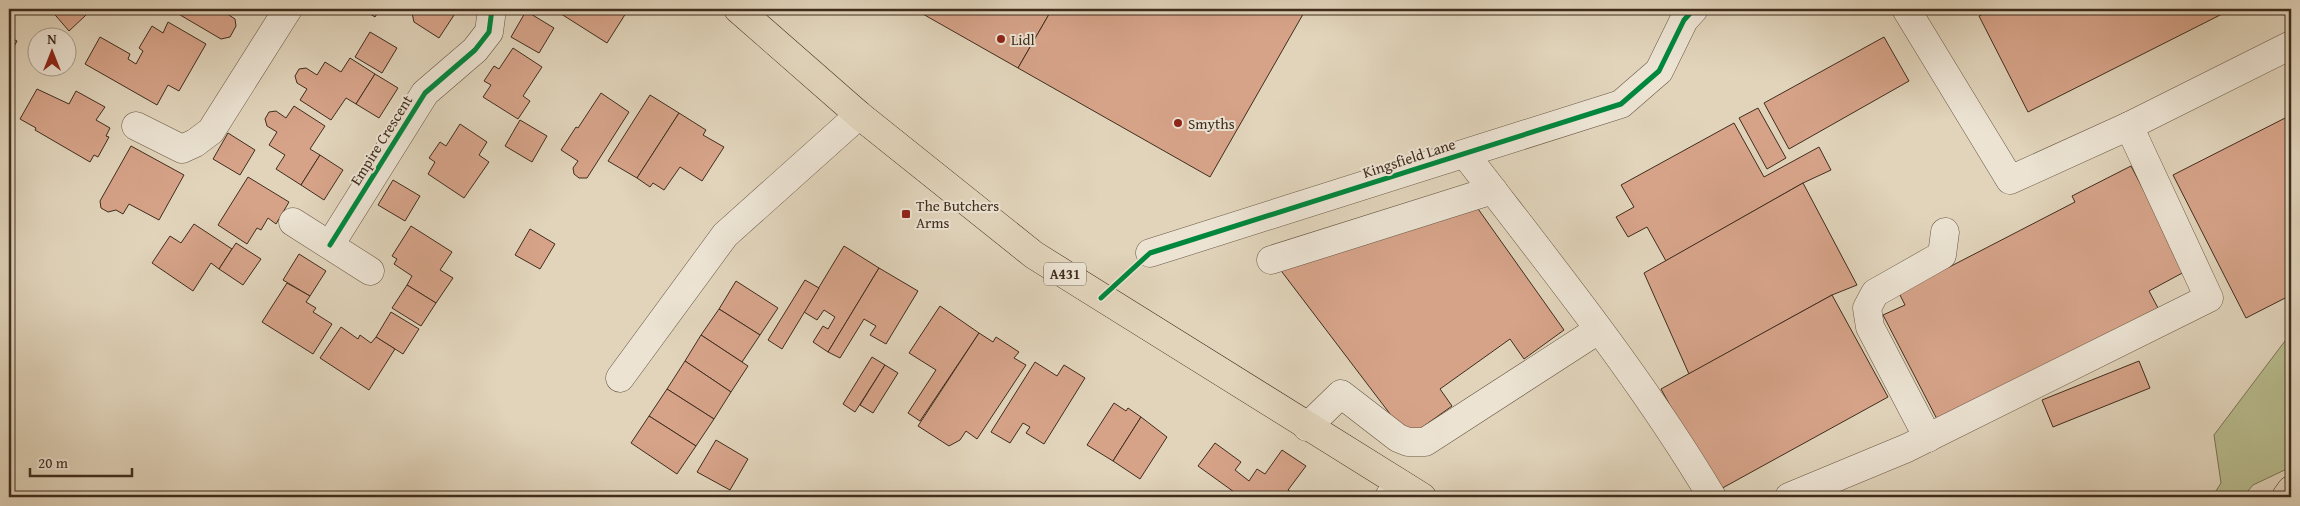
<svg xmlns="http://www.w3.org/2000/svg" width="2300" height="506" font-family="'Gentium Book Plus',serif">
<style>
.green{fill:#b7bb8d;stroke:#7c7455}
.building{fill:#d6a389;stroke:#402d1d}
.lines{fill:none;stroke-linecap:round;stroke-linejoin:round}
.minor-casing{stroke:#685744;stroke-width:29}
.major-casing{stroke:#402d1d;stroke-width:29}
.minor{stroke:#ece3d3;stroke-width:28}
.major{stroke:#e1d4bb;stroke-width:28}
.cycleway-casing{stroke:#ece3d3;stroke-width:8}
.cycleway{stroke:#00873e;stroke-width:5}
.poi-dot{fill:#8f2418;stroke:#ece3d3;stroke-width:2}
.labels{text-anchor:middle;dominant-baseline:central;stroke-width:4;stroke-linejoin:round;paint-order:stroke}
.shield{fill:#ece3d3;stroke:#746454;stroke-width:1}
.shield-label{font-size:14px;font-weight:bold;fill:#402d1d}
.poi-label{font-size:15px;fill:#402d1d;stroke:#ece3d3;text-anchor:start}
.street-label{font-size:15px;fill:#402d1d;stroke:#ece3d3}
</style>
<rect width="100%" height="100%" fill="#e1d4bb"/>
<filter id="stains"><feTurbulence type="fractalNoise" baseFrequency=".004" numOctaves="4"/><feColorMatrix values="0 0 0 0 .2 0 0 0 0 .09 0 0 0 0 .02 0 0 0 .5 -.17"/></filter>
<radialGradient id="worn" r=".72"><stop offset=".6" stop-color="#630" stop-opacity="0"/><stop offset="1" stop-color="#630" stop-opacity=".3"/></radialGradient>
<polygon class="green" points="2291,333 2291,467 2253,485 2243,497 2212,497 2221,483 2214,435"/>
<g class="building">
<polygon points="50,9 80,9 86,15 69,31"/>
<polygon points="170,9 224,9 223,11 235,19 236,26 230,37 221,39"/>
<polygon points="362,9 380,9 375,17"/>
<polygon points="405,9 458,9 439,38 414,22 412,13"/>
<polygon points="560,9 620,9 626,13 607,43 558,12"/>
<polygon points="914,9 1052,9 1018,68"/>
<polygon points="1052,9 1306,9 1210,177 1018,68"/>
<polygon points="1993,9 2232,9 2028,112 1979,16"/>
<polygon points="526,11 554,28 539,53 511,37"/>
<polygon points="168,22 206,44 179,91 168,85 157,105 85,64 100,37 130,54 128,59 136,64 143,51 139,48 152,26 163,33"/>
<polygon points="370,32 397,48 382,73 355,57"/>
<polygon points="9,37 17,41 9,56"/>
<polygon points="1884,37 1909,81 1789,149 1764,103"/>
<polygon points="513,48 542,67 523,96 530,101 518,119 483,97 491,85 484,81 494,66 499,69"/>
<polygon points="350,58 375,74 356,104 346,98 331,120 300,100 307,89 297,83 295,76 299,69 306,68 317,75 325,62 341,72"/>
<polygon points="375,74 398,88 379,118 356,104"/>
<polygon points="37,89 69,104 76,91 105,107 96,120 110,128 106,136 109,137 98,157 94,155 90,162 35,130 36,128 20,119"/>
<polygon points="601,93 629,112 587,178 579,178 574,174 573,168 578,161 561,150 576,127 578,128"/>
<polygon points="650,95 679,113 637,178 608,161"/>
<polygon points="294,106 325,126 310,149 320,155 301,185 276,169 285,155 269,145 277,132 267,126 265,119 269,112 276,111 286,118"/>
<polygon points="1758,108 1786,158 1767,169 1739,118"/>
<polygon points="679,113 706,130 703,135 724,147 702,181 680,167 664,190 653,183 650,187 637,178"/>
<polygon points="2291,115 2291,295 2246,318 2173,175"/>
<polygon points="520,120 547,136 532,162 505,146"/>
<polygon points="1734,123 1764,177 1819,147 1831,170 1803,183 1666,261 1647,227 1628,237 1616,217 1634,207 1621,185"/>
<polygon points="460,124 487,142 479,155 489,162 464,198 428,174 435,162 429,158 440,142 446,146"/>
<polygon points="228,133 255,150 240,175 213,159"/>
<polygon points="131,146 184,175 159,220 129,204 123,214 116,210 108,212 101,208 100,201"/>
<polygon points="320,155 343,170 324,200 301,185"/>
<polygon points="2131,166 2186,271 2149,291 2158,308 1938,421 1883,315 1905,305 1899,293 2075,202 2072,196"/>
<polygon points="248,177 289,202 276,224 268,218 261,230 257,228 247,244 218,225"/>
<polygon points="393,180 420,196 405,221 378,205"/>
<polygon points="1803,183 1857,285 1832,295 1689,374 1644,273"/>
<polygon points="1476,206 1564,330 1524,359 1510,339 1440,389 1452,406 1417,431 1403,431 1279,268"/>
<polygon points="194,224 232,249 219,269 211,263 193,291 152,263 170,236 181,243"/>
<polygon points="411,226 452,252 440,270 453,278 436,303 407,285 412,276 394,264 397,259 392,256"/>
<polygon points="530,229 555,244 540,269 515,255"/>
<polygon points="236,243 261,259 243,285 219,269"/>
<polygon points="844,246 879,268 828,352 813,342 823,326 828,329 835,317 824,310 817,320 804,312"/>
<polygon points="299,254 326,271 310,296 283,280"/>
<polygon points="879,268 918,291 886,344 870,335 876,326 864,319 840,358 828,352"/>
<polygon points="805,280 819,288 782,349 768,340"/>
<polygon points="736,281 778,308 760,335 719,309"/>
<polygon points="287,283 310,296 306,302 316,308 313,312 332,324 313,354 262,322"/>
<polygon points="407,285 436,303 421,326 392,308"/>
<polygon points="1832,295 1888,397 1717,491 1661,389"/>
<polygon points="940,306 979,333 920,421 908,413 936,370 909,353"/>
<polygon points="719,309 760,335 742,362 701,335"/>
<polygon points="391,312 419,329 403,354 376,337"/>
<polygon points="341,327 358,339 360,335 371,343 376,337 395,349 369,390 320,358"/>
<polygon points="979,333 993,342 996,337 1019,352 1014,358 1026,365 977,439 966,431 960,440 949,446 918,426"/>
<polygon points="701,335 748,366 731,392 685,361"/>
<polygon points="872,357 885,365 855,412 843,404"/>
<polygon points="685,361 731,392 714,419 667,389"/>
<polygon points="2139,361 2150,388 2053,427 2042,400"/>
<polygon points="1035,362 1057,376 1064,365 1085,378 1044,444 1026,433 1030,427 1023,423 1010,443 991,432"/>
<polygon points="885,365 898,373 873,413 860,405"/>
<polygon points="667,389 714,419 696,446 649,416"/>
<polygon points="1114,403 1126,411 1128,408 1141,417 1113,461 1087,445"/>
<polygon points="649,416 696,446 677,474 631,443"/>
<polygon points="1141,417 1167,437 1140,479 1113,461"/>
<polygon points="716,440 748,459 730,490 697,472"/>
<polygon points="1215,443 1241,462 1235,470 1249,481 1257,469 1265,474 1282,450 1306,466 1288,490 1298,497 1241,497 1198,466"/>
</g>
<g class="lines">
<g class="minor-casing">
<g id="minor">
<polyline points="1906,9 2010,180 2129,126 2291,45"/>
<polyline points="136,126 182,149 195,143 211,131 288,9"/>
<path d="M 1465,154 C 1550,265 1640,376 1712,497"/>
<polyline points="293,222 370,271"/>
<polyline points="330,245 425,93 475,50 489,32 492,9"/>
<polyline points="1150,253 1621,104 1659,71 1684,20 1694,9"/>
<polyline points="1271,260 1493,190"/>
<polyline points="620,378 725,235 859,115"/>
<polyline points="1307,427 1341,394 1398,438 1408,442 1425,442 1598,330"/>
<polyline points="1928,438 1870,327 1867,308 1875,293 1942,255 1945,232"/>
<polyline points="1389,497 1399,483"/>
<polyline points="1789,497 1907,448 2209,298 2129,126"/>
</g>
</g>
<g class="major-casing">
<g id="major">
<polyline points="738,9 859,115 1034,255 1422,497"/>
<polyline points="2286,497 2291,490"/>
</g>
</g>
<use href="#minor" class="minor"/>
<use href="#major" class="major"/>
<g class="cycleway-casing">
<g id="cycleway">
<polyline points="330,245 425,93 475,50 489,32 492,9"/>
<polyline points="1101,298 1150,253 1621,104 1659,71 1684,20 1694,9"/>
</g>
</g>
<use href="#cycleway" class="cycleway"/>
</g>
<g class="poi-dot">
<circle cx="1001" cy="39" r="5"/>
<circle cx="1178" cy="123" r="5"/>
<rect x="901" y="209" width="10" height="10" rx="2.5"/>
</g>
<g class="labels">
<rect class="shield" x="1044" y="262.5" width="42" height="23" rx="4"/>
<g class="shield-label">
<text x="1065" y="274">A431</text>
</g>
<g class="poi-label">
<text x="1011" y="39">Lidl</text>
<text x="1188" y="123">Smyths</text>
<text x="916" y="205">The Butchers<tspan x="916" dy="17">Arms</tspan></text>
</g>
<g class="street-label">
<text transform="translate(381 140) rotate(-58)">Empire Crescent</text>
<text transform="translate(1409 158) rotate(-18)">Kingsfield Lane</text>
</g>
</g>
<rect width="2300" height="506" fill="none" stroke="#e1d4bb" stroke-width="30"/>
<rect x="10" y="10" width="2280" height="486" fill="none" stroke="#402d1d" stroke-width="2.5"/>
<rect x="15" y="15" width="2270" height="476" fill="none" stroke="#402d1d"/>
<g transform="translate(52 52)"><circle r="24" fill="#ece3d3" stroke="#a79a8a"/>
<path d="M0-4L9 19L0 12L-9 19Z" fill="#8f2418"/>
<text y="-8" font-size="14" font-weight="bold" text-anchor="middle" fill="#402d1d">N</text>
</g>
<path d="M30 468v8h102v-8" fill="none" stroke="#402d1d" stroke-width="2.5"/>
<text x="38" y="468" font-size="15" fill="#402d1d" stroke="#ece3d3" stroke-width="4" paint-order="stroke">20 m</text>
<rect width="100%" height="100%" filter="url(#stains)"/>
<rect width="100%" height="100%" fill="url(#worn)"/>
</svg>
